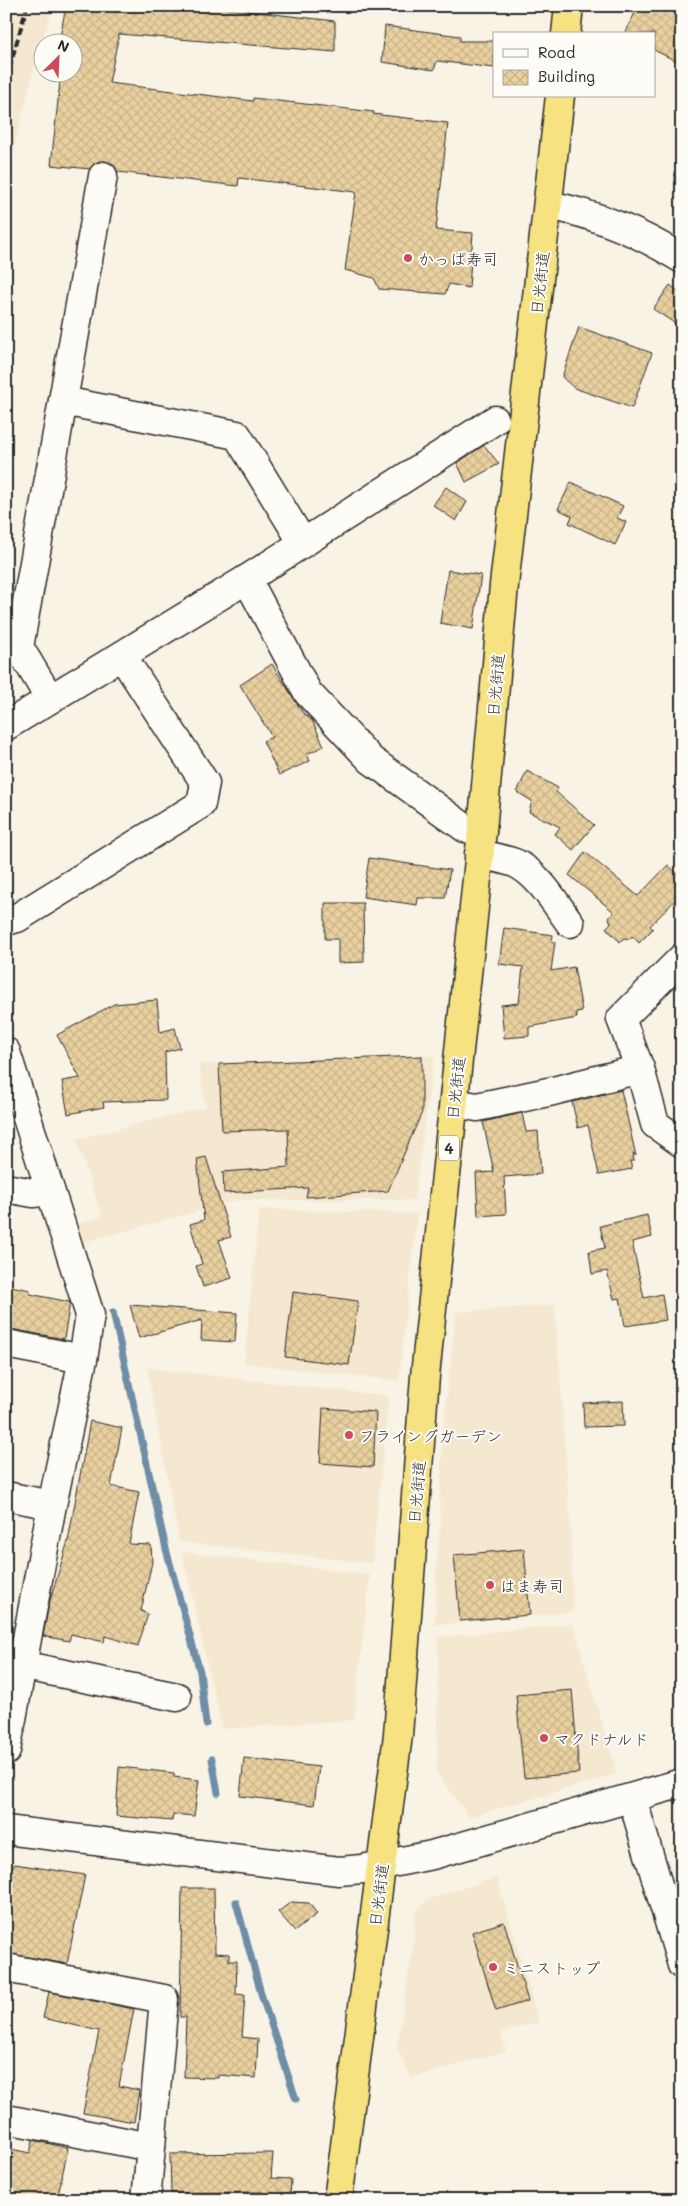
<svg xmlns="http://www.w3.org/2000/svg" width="688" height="2206" font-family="Mali,'Klee One',sans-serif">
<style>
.built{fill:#f4e8d0}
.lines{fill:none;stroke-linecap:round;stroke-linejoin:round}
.stream{stroke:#6e8da6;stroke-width:7}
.building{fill:url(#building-cross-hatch);stroke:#2b2b2b}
.minor-casing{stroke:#2b2b2b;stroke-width:31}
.highway-casing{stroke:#2b2b2b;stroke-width:31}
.minor{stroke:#fdfcf7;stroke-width:28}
.highway{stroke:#f6e281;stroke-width:28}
.rail{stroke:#2b2b2b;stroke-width:4;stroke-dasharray:8 4;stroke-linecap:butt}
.poi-dot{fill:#d1495b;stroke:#fdfcf7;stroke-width:2}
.labels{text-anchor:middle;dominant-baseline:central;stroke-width:4;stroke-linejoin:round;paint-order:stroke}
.shield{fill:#fdfcf7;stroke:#6a6a68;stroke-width:1}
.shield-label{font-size:15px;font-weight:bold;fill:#2b2b2b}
.poi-label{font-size:16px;fill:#2b2b2b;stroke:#fdfcf7;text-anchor:start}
.street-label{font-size:16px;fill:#2b2b2b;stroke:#fdfcf7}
</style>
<defs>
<pattern id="building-cross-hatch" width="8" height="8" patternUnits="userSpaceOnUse" patternTransform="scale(1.25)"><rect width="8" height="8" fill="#e9d09f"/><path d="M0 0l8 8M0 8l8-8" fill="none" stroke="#c8b389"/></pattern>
</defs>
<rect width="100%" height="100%" fill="#f9f3e5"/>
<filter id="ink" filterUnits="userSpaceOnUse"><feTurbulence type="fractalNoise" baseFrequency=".02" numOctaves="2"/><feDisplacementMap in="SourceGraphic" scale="10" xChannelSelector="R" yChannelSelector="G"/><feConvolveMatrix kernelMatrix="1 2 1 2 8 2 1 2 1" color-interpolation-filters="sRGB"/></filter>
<g filter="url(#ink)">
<g class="built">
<polygon points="6,6 53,6 34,69 6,179"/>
<polygon points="434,1056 414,1200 239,1200 78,1244 73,1225 102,1216 76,1139 206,1107 198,1064"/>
<polygon points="259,1209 417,1213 399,1381 244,1363"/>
<polygon points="555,1305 571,1534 573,1612 435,1625 436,1564 441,1520 439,1514 443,1430 456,1312"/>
<polygon points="147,1368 389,1396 372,1563 179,1542"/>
<polygon points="182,1552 370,1574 354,1720 222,1729"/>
<polygon points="573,1624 617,1774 469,1817 437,1773 438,1637"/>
<polygon points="497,1877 539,2022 501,2032 506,2051 411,2078 397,2048 414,1939 415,1915 426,1900"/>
</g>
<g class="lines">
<g class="stream">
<polyline points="113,1312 166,1549 200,1672 206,1724"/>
<polyline points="212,1759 218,1793"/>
<polyline points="236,1902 262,1997 296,2099"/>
</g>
</g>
<g class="building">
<polygon points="66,6 203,6 335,21 335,52 119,34 109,83 253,101 253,98 374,112 373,114 448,123 436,230 473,233 469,288 449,284 445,294 379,289 374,278 345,270 356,192 239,178 238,186 118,172 113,164 105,161 97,162 90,169 51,165 61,72 72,72 72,42 59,42"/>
<polygon points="638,6 682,6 682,64 654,50 654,34 625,34"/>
<polygon points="385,26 460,36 460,41 494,41 494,68 437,61 434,70 382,62"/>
<polygon points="670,285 682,294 682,328 653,309"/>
<polygon points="579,327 652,353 632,408 574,388 562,377"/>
<polygon points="484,445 499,464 466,482 457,463"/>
<polygon points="571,482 623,506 617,518 626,522 615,545 569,523 572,516 558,509"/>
<polygon points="446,487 467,502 456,521 433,505"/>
<polygon points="448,570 481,575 473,629 440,623"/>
<polygon points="272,664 303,713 312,720 324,746 307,754 310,761 279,775 263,741 272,737 240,685"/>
<polygon points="527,771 558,788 556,792 594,825 573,850 555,834 560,827 529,812 532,801 517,792"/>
<polygon points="585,852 638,896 668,865 682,878 682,893 650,926 653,929 639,943 632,936 630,939 624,938 620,942 606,928 611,923 609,918 614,912 569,875"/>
<polygon points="369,858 450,870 445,898 418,898 417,905 363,897"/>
<polygon points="325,903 363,903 364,962 338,963 338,939 325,939"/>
<polygon points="504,928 553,935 552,942 555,942 551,971 574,967 582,1011 576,1012 577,1018 529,1027 529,1036 504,1038 501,1005 519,1003 523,967 499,964"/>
<polygon points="157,1000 160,1032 175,1028 180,1048 165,1052 166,1100 103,1102 104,1107 68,1114 62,1081 80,1078 57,1035 114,1004"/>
<polygon points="422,1056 422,1112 388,1191 306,1197 308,1188 224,1193 223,1172 289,1167 288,1129 222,1131 219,1064"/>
<polygon points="621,1090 636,1156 633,1153 634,1161 630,1161 632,1169 599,1175 588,1125 578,1128 572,1102"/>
<polygon points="522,1113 526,1132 538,1131 541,1174 504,1177 506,1214 478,1216 476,1173 494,1172 483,1122"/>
<polygon points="206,1157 231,1237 219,1240 232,1278 203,1287 196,1266 202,1264 190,1224 204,1220 197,1159"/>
<polygon points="647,1215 652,1237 632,1242 644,1298 662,1294 666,1320 625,1326 620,1298 614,1299 607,1271 592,1274 589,1251 605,1248 600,1226"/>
<polygon points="6,1285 30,1290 30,1294 70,1302 64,1339 6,1328"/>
<polygon points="293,1292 358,1301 349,1365 285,1357"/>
<polygon points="130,1305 237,1313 235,1342 201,1340 202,1320 139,1338"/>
<polygon points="623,1401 624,1426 584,1427 583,1403"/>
<polygon points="323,1408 376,1412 373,1467 320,1463"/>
<polygon points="90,1421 122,1428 111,1486 139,1492 129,1544 151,1545 152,1562 141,1611 148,1614 138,1646 105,1636 104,1642 71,1634 69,1641 43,1636 49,1604 68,1541"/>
<polygon points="524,1549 530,1615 460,1621 454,1555"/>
<polygon points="572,1690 579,1773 524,1778 516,1695"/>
<polygon points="244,1758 319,1767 314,1805 240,1796"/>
<polygon points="119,1767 174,1773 174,1777 199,1780 194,1816 173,1814 172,1821 116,1816"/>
<polygon points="15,1864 85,1875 67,1964 6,1953 6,1876 7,1870"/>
<polygon points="182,1888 214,1888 215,1953 229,1954 229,1961 237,1961 236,1994 245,1995 242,2037 258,2039 256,2078 218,2075 218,2078 184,2077 186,2017 180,2017"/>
<polygon points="291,1902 309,1903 317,1914 295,1931 278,1912"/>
<polygon points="504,1922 528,2001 496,2011 472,1932"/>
<polygon points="49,1992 134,2009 119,2086 139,2090 134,2122 83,2113 99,2031 43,2018"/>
<polygon points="33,2140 68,2148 57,2200 6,2200 6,2148 30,2153"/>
<polygon points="273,2153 271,2178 291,2179 290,2200 263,2200 264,2192 171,2193 170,2154"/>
</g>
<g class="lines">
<g class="minor-casing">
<g id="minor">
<path d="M 548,205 C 595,214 641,233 682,259"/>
<polyline points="63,401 237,435 303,543"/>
<polyline points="247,579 308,693 371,760 454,820 465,828 482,831"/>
<polyline points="50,699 19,647 103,176"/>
<polyline points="6,726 247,579 495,420"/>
<path d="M 479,854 C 491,857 506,859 517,864 C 540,876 555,903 570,923"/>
<polyline points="6,921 17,918 201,804 205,783 122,656"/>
<polyline points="6,1052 90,1315 83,1359 52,1505 6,1751"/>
<polyline points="640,1069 655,1124 682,1143"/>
<polyline points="454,1103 477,1107 553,1091 640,1069 621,1019 682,958"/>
<polyline points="6,1188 33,1193 50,1191"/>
<polyline points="6,1344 83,1359"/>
<polyline points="6,1496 52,1505"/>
<polyline points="6,1662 177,1697"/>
<polyline points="632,1798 682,1965"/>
<polyline points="6,1830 339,1871 362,1869 432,1855 682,1783"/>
<polyline points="6,1968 164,1999 151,2147"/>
<polyline points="6,2119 151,2147 146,2200"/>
</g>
</g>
<g class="highway-casing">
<g id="highway">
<polyline points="566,34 569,6"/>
<polyline points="338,2200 398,1735 425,1376 482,831 504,585 560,96"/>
</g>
</g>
<use href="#minor" class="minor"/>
<use href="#highway" class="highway"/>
<g class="rail">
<polyline points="6,19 10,6"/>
<polyline points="6,80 27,6"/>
</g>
</g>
</g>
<g class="poi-dot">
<circle cx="408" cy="258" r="5"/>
<circle cx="349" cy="1435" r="5"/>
<circle cx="490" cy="1585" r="5"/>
<circle cx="544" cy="1738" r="5"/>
<circle cx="493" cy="1967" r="5"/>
</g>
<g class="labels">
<rect class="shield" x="439" y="1135.5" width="20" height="25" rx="4"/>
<g class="shield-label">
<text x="449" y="1148">4</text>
</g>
<g class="poi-label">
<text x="418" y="258">かっぱ寿司</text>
<text x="359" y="1435">フライングガーデン</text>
<text x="500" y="1585">はま寿司</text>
<text x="554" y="1738">マクドナルド</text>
<text x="503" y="1967">ミニストップ</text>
</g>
<g class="street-label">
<text transform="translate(539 283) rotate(-84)">日光街道</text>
<text transform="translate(495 685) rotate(-85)">日光街道</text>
<text transform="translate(455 1088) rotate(-84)">日光街道</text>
<text transform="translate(416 1492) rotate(-85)">日光街道</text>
<text transform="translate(378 1895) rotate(-83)">日光街道</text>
</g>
</g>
<rect width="688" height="2206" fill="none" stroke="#fdfcf7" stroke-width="25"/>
<rect x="12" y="12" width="663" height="2181" fill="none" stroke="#2b2b2b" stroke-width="2" filter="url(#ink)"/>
<rect x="493" y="32" width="162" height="65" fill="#fdfcf7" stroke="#a9a8a5"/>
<rect x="503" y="49" width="25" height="8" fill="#fdfcf7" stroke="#a9a8a5"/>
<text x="538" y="58" font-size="15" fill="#2b2b2b">Road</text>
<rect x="503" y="70" width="25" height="15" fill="url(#building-cross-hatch)" stroke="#a9a8a5"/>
<text x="538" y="82" font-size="15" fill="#2b2b2b">Building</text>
<g transform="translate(58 58) rotate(24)"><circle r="24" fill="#fdfcf7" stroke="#a9a8a5"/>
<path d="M0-4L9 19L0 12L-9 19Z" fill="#d1495b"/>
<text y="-8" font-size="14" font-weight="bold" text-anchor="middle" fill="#2b2b2b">N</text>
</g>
</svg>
